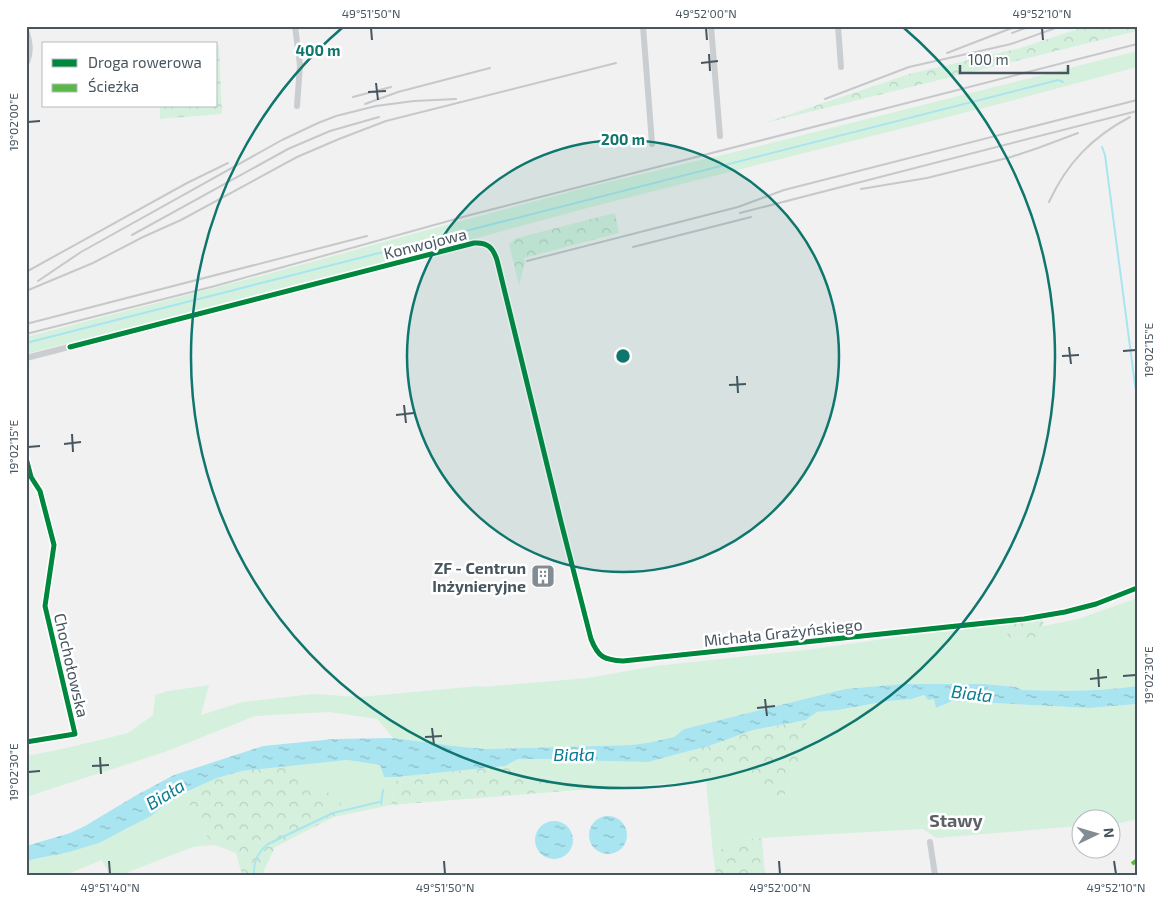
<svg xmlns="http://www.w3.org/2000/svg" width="1163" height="901" font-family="'Exo 2',sans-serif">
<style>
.grass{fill:#d5f1de}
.forest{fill:url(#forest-crowns)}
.water{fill:url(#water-ripples)}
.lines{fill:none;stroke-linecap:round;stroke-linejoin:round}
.stream{stroke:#a9e5f0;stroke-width:2}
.street{stroke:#cbced0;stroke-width:6}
.rail{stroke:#c6c8ca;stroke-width:2}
.quiet{stroke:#58b947;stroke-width:4;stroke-dasharray:8 4;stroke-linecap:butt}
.cycleway-casing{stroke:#fff;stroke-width:8}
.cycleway{stroke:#00873e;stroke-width:5}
.ticks{fill:none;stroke:#47555f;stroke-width:2}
.ring{fill:none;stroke:#0f766e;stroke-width:2.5}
.labels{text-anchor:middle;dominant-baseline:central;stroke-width:5;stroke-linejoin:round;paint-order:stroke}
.street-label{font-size:16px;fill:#47555f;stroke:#fff}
.poi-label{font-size:16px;font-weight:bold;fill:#47555f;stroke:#fff;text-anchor:end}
.water-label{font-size:18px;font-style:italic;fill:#097d92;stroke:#fff}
.neighbourhood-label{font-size:18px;font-weight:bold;fill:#5d6166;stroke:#fff}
.centre{fill:#0f766e;stroke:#fff;stroke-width:2.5}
.ring-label{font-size:15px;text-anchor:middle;font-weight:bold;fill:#0f766e;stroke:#fff;stroke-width:5;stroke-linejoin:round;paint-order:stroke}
.neatline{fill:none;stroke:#47555f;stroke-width:2}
.ticks-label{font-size:12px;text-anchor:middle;fill:#47555f}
</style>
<defs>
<pattern id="forest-crowns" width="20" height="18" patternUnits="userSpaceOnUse" patternTransform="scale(1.25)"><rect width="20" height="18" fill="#d5f1de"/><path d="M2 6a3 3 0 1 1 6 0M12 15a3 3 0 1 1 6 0" fill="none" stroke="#b8d1c1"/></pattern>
<pattern id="water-ripples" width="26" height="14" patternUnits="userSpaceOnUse" patternTransform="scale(1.25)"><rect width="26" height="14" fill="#a9e5f0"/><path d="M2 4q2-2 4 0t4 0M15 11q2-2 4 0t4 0" fill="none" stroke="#8bbcc6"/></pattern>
</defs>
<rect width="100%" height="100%" fill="#f2f1f1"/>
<g class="grass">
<polygon points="1137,51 1137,67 1007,102 591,207 473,239 26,354 26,337 260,276 420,232 588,187 751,148"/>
<path d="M 1137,598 L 1137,686 C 1098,692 1060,691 1022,690 L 1016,687 L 985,684 L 902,684 L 845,689 L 684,729 L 674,737 L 652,742 L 632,745 L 487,749 L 463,747 L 393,738 L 377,719 L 329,712 L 255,716 L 165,752 L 26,797 L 26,756 L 62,749 L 128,733 L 153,715 L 155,695 L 168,691 L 209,685 L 201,715 L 242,702 L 313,694 L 359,697 L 479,686 L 482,687 L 588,678 L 655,666 L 814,649 L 904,636 L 1006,624 L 1008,639 L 1043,637 L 1043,626 L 1078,619 Z"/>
<polygon points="924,695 934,699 937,708 952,701 1089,708 1137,704 1137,819 1121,823 1111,824 1110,818 1080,818 1080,826 936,838 923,829 762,838 738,840 713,854 706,781 566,791 560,779 531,775 505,766 518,759 544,759 565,760 648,762 674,755 697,766 737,762 754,779 769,802 785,794 794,769 806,746 806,720 817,712 838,710 888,701 912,699"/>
<polygon points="347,760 380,765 384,777 397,777 391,805 334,817 342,800 329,793 286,766"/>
<path d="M 186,792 L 197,826 L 215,845 L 193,847 L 121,875 L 110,875 L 102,860 L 65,875 L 26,875 L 26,861 L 44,858 L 126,830 C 134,824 143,821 151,815 C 163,808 174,799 186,792 Z"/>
</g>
<g class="forest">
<polygon points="1087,26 1137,26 1137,31 761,124 909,74 1020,48"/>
<polygon points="216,45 219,45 222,114 160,119 160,106 216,106"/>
<polygon points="615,213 619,233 524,258 525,263 519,285 509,244 517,238"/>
<polygon points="1043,619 1044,637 1008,639 1006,624"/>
<polygon points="806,720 806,746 794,769 785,794 769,802 754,779 737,762 722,764 706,780 697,766 674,755 709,746 753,730"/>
<polygon points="286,766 329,793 343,800 334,817 275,847 262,875 242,875 236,853 215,845 197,826 186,792 217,778 242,771"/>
<polygon points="505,766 531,775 561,779 566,791 391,805 397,777"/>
<polygon points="762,838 765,875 716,875 713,854 738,840"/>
</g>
<g class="water">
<path d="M 902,684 L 985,684 L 1016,687 L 1022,690 C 1060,691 1099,692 1137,686 L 1137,704 L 1089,708 L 952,701 L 936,708 L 934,699 L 928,700 L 924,695 L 912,699 L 888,701 L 838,710 L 817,712 L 806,720 L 753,730 L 709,746 L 674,755 L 648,762 L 565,760 L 544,759 L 518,759 L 505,766 L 397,777 L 384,777 L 380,765 L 347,760 L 242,771 L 217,778 L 186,792 L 164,806 L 151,816 L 99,843 L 69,852 L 26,861 L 26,846 L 70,833 L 85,826 L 135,796 L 174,775 L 263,746 L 334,739 L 393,738 L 463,747 L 487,749 L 632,745 L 652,742 L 674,737 L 684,729 L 845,689 Z"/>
<circle cx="608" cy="835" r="19"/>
<circle cx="554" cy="840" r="19"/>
</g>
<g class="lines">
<g class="stream">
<polyline points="1102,147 1105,155 1135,385 1137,394"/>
<polyline points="26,343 1058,80 1063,82"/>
<polyline points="381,804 383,790"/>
<path d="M 254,875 C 253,861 258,852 268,844 L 333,813 L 379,802"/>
</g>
<g class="street">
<polyline points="295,26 300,65 297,106"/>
<polyline points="643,26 652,144"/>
<polyline points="711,26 720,136"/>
<polyline points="838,26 841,67"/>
<path d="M 26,30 C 30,42 32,52 26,64"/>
<path d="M 26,358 L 474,243 C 488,242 493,248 497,260 L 561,522 L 591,639 C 598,657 604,660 623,661 L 1024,619 L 1065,612 L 1096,604 L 1137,588"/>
<polyline points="26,458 31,477 40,491 54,545 45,606 75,734 26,742"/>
<polyline points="930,842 935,875"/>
</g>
<g class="rail">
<polyline points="1012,33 1031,26"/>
<polyline points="947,53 1017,26"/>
<polyline points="353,97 391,87"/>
<polyline points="825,99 909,67 1011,44 1061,26"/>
<polyline points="365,104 398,92 490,68"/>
<polyline points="861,189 927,178 1011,157 1038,148 1078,133"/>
<path d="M 1049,202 C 1067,163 1092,137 1130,117"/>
<polyline points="740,213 1137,111"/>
<polyline points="132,235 288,149 330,131 379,117"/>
<polyline points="633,247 751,217"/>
<polyline points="527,261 738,207 784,190 1137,100"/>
<polyline points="26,272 187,183 228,163"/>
<polyline points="38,281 81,252 282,140 318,123 336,116 376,106 414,101 456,99"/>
<polyline points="26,291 93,263 143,237 181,220 297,157 339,139 386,121 616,63"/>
<polyline points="26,324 367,236"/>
<polyline points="26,334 215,286 470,215 1137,44"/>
</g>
<polyline class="quiet" points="1132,864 1137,860"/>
<g class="cycleway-casing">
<g id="cycleway">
<path d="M 70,347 L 474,243 C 488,242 493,248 497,260 L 561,522 L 591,639 C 598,657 604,660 623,661 L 1024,619 L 1065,612 L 1096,604 L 1137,588"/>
<polyline points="26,458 31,477 40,491 54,545 45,606 75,734 26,742"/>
</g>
</g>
<use href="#cycleway" class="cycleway"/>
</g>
<path class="ticks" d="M 371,28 L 372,40M 706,28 L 707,40M 1042,28 L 1043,40M 709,54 L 710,71M 701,63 L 718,61M 376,83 L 378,100M 368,92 L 386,91M 28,122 L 40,121M 1069,347 L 1071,364M 1123,351 L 1136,350M 1062,356 L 1079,355M 737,376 L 738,393M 729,385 L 746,384M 404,405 L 406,423M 396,415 L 414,413M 72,434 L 73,452M 64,444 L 81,442M 28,447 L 40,446M 1098,669 L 1099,687M 1123,676 L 1136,675M 1090,679 L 1107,677M 765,699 L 767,716M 757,708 L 775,706M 432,728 L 434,745M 425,737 L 442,736M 100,757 L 101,774M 92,766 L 109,765M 28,772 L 40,771M 109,861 L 110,874M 444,861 L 445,874M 779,861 L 780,874M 1114,861 L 1116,874"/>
<circle cx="623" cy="356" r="216" fill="#0f766e" fill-opacity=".12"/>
<g class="ring">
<circle cx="623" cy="356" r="216"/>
<path d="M904 28A432 432 0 1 1 342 28"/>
</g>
<defs>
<g id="building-square" transform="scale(1.25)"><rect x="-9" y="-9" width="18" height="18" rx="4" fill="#838c92" stroke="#fff"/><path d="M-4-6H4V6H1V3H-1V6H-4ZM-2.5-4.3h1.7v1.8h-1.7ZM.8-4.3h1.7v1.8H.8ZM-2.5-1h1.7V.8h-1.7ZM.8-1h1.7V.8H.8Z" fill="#fff"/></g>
</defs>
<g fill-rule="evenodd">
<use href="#building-square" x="543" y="576"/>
</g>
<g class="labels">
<g class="street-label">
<text transform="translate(425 243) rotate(-14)">Konwojowa</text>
<text transform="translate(783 632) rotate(-6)">Michała Grażyńskiego</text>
<text transform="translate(72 665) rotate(77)">Chochołowska</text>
</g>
<g class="poi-label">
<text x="526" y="567">ZF - Centrun<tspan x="526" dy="18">Inżynieryjne</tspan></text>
</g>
<g class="water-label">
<text transform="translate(972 693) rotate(7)">Biała</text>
<text x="574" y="754">Biała</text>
<text transform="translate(165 794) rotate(-31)">Biała</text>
</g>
<g class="neighbourhood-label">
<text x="956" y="820">Stawy</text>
</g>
</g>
<circle cx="623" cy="356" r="8" class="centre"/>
<g class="ring-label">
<text x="318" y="56">400 m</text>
<text x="623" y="145">200 m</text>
</g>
<rect width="1163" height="901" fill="none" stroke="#ffffff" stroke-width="55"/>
<rect x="42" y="42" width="175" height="65" fill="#ffffff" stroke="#b5bbbf"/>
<rect x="52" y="59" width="25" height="8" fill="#00873e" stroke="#b5bbbf"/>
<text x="88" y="68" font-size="15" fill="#47555f">Droga rowerowa</text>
<rect x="52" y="84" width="25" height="8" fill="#58b947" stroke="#b5bbbf"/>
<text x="88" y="92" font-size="15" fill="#47555f">Ścieżka</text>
<g transform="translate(1096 834) rotate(85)"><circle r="24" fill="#ffffff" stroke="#b5bbbf"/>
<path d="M0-4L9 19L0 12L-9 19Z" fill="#838c92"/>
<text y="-8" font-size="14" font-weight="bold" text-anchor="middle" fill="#47555f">N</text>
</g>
<path d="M960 65v8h108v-8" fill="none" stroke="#47555f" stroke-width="2.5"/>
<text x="968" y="65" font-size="15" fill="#47555f" stroke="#ffffff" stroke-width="4" paint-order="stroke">100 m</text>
<rect x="28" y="28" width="1108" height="846" class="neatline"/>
<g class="ticks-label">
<text x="371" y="18">49°51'50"N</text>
<text x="706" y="18">49°52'00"N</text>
<text x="1042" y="18">49°52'10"N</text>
<text transform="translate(14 122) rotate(-90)" y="4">19°02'00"E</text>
<text transform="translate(1149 350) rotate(-90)" y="4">19°02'15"E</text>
<text transform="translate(14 447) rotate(-90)" y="4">19°02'15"E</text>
<text transform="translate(1149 675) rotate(-90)" y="4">19°02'30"E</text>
<text transform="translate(14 772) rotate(-90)" y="4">19°02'30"E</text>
<text x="110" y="892">49°51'40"N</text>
<text x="445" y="892">49°51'50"N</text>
<text x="780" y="892">49°52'00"N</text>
<text x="1116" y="892">49°52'10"N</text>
</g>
</svg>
